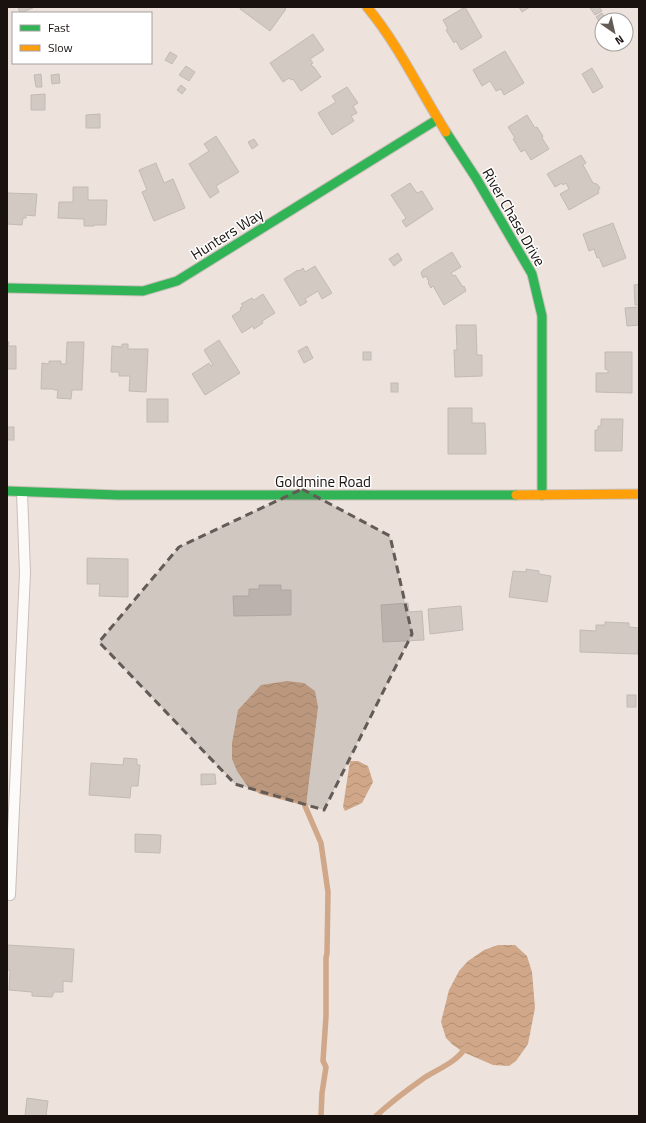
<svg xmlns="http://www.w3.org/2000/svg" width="646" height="1123" font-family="'Titillium Web',sans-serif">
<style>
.water{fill:url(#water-waves)}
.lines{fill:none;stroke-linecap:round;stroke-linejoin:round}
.stream{stroke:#d0a788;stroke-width:5.5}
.building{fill:#d2c9c3;stroke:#c2bab4}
.lane-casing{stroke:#c8bfb9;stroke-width:12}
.fast-casing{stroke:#c8bfb9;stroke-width:11}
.slow-casing{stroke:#c8bfb9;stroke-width:11}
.lane{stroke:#fcfbfa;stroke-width:10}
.fast{stroke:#30b455;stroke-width:9}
.slow{stroke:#ff9f0a;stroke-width:9}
.marked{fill:#635b56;fill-opacity:0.2;stroke:#635b56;stroke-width:3;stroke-dasharray:8 5;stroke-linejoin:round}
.labels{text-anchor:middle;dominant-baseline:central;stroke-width:3;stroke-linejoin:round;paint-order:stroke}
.street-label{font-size:15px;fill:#19120e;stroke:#fff}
</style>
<defs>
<pattern id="water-waves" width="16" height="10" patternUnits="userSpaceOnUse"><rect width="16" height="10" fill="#d0a788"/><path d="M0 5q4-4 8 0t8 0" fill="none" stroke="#b28f74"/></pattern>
</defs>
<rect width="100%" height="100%" fill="#ede3dc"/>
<g class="water">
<polygon points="287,681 304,683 315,691 318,707 306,806 260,794 248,787 237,771 232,759 232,743 238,710 261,685"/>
<polygon points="350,761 358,761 368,766 373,782 362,803 345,811 343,807"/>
<polygon points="498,945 515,945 527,956 532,972 535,1008 528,1044 516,1061 509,1066 493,1065 463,1052 453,1045 446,1038 441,1022 449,990 459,971 468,961 484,950"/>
</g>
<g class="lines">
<g class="stream">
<polyline points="302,799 321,843 328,892 327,953 326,958 326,1016 323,1061 326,1067 322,1093 321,1116"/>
<path d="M 376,1116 C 391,1102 407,1090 424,1078 C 438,1069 457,1062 466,1047"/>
</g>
</g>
<g class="building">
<polygon points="18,7 33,7 33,8 20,13"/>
<polygon points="241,7 283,7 286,9 270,31 240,9"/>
<polygon points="465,7 482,37 461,50 456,41 454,43 446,30 448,29 443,20"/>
<polygon points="519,7 530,7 522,12"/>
<polygon points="591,7 599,7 602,11 595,15 590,8"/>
<polygon points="602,13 607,20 602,20 602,25 596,17"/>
<polygon points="313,34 324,50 310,59 313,63 311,64 313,67 314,67 321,77 301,91 293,79 291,80 289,78 283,82 270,63"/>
<polygon points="505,51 524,83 504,95 501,89 496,91 490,81 482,86 473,70"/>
<polygon points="170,52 177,56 172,64 165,60"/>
<polygon points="186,66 195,72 189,81 179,75"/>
<polygon points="592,68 603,87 593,93 582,74"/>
<polygon points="41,74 42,87 36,87 34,75"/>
<polygon points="59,74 60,83 52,84 51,75"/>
<polygon points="181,85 186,89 182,94 177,90"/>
<polygon points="347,87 358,103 353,106 357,113 351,116 354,121 332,135 318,113 336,102 332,96"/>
<polygon points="45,94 45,110 31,110 31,95"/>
<polygon points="100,114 100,128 86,128 86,115"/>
<polygon points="527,115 535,128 537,127 543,136 542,138 549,149 531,160 525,150 521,152 513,139 515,138 508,127"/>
<polygon points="216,136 239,172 216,186 219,192 210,198 189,164 209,151 204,144"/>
<polygon points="254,139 258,145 252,149 248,142"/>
<polygon points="581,155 586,163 583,165 593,183 597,184 600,188 598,191 599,193 569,210 560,194 569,189 566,183 563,185 562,183 555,187 547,174"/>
<polygon points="156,163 164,183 173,179 185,208 154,221 142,192 147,190 139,170"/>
<polygon points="410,183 417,193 422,191 433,209 406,227 402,221 406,218 391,195"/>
<polygon points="73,187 88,187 88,200 107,200 106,225 94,225 94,226 84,226 84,219 58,218 59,202 73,202"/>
<polygon points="7,193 37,194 35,216 26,215 26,218 23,218 22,225 7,224"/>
<polygon points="613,223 626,258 603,267 599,257 597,258 594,249 589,251 583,234"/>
<polygon points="452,252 461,267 451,273 453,276 455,275 463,287 464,286 466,291 444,305 433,286 431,288 428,283 429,282 426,276 423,278 421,273 423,270"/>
<polygon points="398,253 402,260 394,266 389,259"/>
<polygon points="315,266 332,293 322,299 318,291 305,299 307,302 300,306 284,279 298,270 299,271 303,268 305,272"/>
<polygon points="639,284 639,305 635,305 634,285"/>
<polygon points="263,294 275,313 262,321 263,323 254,329 253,326 242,333 232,316 241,310 240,308 243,306 241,304 252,298 254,300"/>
<polygon points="639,307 639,325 627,326 625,308"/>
<polygon points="456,325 476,325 477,355 482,355 482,376 455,377 454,350 457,350"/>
<polygon points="219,340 240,373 205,395 192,374 209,363 211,366 213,365 204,350"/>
<polygon points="7,342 9,342 8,346 16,346 16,369 7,369"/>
<polygon points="67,342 84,342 82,390 72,390 71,399 57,398 58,390 54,390 53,389 41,389 42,363 49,364 49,361 61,361 61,364 66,364"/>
<polygon points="122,344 128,344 128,349 148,349 146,392 129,391 130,376 119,376 119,372 111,372 112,346 122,347"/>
<polygon points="307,346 313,358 304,363 298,351"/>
<rect x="363" y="352" width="8" height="8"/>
<polygon points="605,352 632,352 632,393 596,392 596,373 608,373 608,370 605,369"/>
<rect x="391" y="383" width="7" height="9"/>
<rect x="147" y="399" width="21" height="23"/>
<polygon points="448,408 472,408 472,423 485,423 486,454 448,454"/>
<polygon points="601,419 623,419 622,451 595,451 595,430 598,430 598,426 601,426"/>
<rect x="7" y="427" width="7" height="13"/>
<polygon points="87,558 128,559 128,597 99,596 100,584 87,584"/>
<polygon points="526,569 539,571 539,574 551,576 547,602 509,597 513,571 526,572"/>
<polygon points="259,585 281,585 281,590 291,590 291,615 234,616 233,596 249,596 249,589 259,589"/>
<polygon points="408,603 409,612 422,611 424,640 383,642 381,605"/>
<polygon points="461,606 463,630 430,634 428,609"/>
<polygon points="605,622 629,623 629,627 639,628 638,654 580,652 580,630 596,631 596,625 605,625"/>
<rect x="627" y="695" width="9" height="12"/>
<polygon points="124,758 137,759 137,765 140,765 138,786 131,786 130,798 89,795 91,763 123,765"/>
<polygon points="201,774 215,774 216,784 201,785"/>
<polygon points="135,834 161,835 160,853 135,852"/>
<polygon points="7,945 74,949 72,982 63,981 63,992 54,992 52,997 32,996 32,992 9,990 10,970 7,970"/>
<polygon points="27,1098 48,1101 46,1116 25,1116"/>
</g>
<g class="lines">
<g class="lane-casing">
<polyline id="lane" points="10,895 25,573 22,492"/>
</g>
<g class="fast-casing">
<g id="fast">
<polyline points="446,132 476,178 532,274 542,316 542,495"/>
<polyline points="7,288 143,291 177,281 438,119"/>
<polyline points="7,491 118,495 516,495"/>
</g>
</g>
<g class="slow-casing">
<g id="slow">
<path d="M 367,7 C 398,44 420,91 446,132"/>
<polyline points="516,495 639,494"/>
</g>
</g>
<use href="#lane" class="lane"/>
<use href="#fast" class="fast"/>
<use href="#slow" class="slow"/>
</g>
<path class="marked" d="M 302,489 L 390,536 L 412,634 L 324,810 L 235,784 L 99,642 L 179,547 Z"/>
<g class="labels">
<g class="street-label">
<text transform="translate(514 217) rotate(60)">River Chase Drive</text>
<text transform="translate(227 234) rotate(-32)">Hunters Way</text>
<text x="323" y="481">Goldmine Road</text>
</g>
</g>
<rect width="646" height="1123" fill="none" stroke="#19120e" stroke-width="16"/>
<rect x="12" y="12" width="140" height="52" fill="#ffffff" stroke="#a3a09f"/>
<rect x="20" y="25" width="20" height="6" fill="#30b455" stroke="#a3a09f"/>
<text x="48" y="32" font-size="12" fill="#19120e">Fast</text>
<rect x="20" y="45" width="20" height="6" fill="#ff9f0a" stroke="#a3a09f"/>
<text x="48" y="52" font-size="12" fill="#19120e">Slow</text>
<g transform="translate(614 32) rotate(146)"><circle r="19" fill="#ffffff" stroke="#a3a09f"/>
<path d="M0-3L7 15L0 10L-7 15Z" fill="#635b56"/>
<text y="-6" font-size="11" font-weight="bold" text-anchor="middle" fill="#19120e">N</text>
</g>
</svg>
